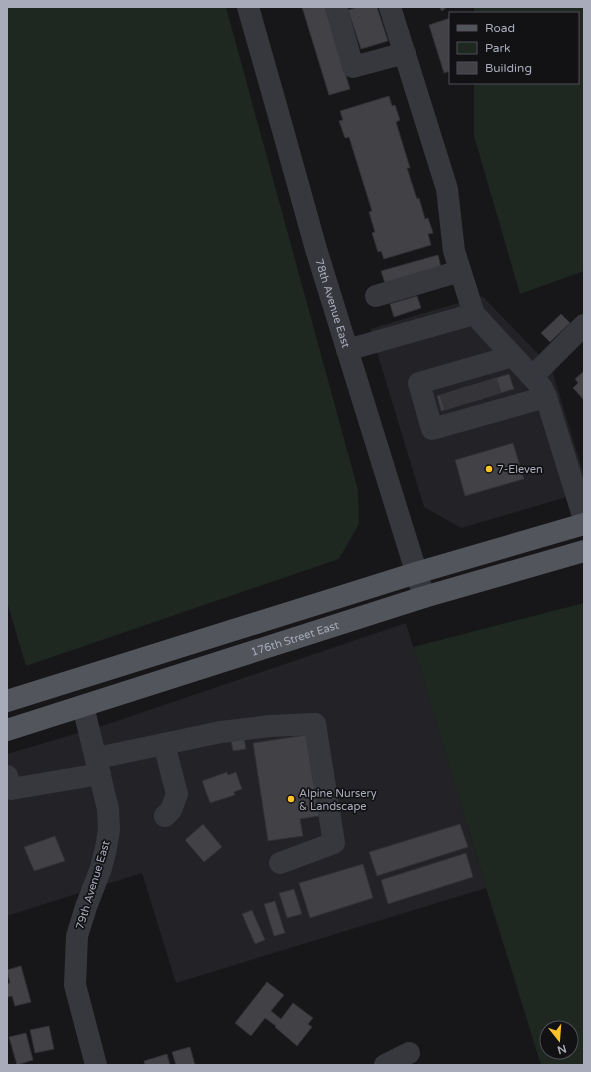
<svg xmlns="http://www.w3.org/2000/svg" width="591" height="1072" font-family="'Varela Round',sans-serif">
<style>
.built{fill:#232226}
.green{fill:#1e2720;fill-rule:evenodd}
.building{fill:#414146;stroke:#313035}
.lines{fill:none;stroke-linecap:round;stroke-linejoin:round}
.minor-tunnel{stroke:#343439;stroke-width:22;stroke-dasharray:22 11;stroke-linecap:butt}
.minor{stroke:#37383e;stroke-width:22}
.major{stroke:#53555d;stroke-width:22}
.poi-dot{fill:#ffc228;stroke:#121114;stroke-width:1.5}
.labels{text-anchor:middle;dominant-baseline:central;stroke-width:3.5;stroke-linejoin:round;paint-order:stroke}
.street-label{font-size:11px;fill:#a8acba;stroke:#121114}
.poi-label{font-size:11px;fill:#a8acba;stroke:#121114;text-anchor:start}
</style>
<rect width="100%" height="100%" fill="#171619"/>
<g class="built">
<polygon points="482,296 551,367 584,475 584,492 461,528 424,507 370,329"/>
<polygon points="406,623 486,888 176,983 142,873 7,916 7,754 105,725"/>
</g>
<g class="green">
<polygon points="7,7 226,7 358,490 359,524 339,559 26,666 7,602"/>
<polygon points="476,7 584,7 584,271 520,294 474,136 474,83 578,83 578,13 474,13 474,8"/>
<path d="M 584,603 L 584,1065 L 541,1065 L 486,888 L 413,647 ZM 547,1028 L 571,1028 L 571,1052 L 547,1052 Z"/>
</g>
<g class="building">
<polygon points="302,7 325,7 350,89 329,95"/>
<polygon points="358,7 377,7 388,41 361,49 348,10"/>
<polygon points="439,7 447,7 442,11"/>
<polygon points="450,18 450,71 444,73 429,25"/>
<polygon points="389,96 392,106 395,105 400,120 396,122 410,168 407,168 417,199 419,198 425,219 428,218 433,233 428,234 431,245 384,259 381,251 378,252 372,233 375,232 369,212 372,211 349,137 345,138 339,121 343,120 340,111"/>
<polygon points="438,255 441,267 385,283 381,271"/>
<polygon points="417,296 421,308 394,317 390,304"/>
<polygon points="561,314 570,323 550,342 541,333"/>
<polygon points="584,371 584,400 573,388 578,383 575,379"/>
<polygon points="509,374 514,389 441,411 437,396"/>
<polygon points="513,443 524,479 465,496 455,460"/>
<polygon points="306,735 319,816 300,819 303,836 268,841 253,743"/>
<polygon points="244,738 246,749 233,751 231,741"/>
<polygon points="227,772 228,775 236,772 242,789 234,792 235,795 210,803 202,781"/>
<polygon points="203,824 222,847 204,862 185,840"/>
<polygon points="460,824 468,847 377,876 369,852"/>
<polygon points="55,836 65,861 34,871 24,847"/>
<polygon points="466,853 473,877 388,904 381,880"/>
<polygon points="363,864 373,898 310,918 299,883"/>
<polygon points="294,889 302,914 287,918 279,893"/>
<polygon points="275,901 285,933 274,936 264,904"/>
<polygon points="252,910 265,940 255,944 242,914"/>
<polygon points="21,966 31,1002 15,1006 12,996 7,997 7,984 10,983 7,970"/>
<polygon points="267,982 284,995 271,1011 281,1019 293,1003 313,1018 308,1024 312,1027 297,1046 275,1027 276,1026 265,1018 251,1036 235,1023"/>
<polygon points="49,1026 54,1049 35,1053 30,1030"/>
<polygon points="26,1033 33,1060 17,1065 9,1037"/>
<polygon points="190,1047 195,1065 176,1065 172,1052"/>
<polygon points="167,1054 170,1065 145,1065 144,1061"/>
</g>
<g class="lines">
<g class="minor-tunnel">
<polyline points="486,381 491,396"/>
<polyline points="468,386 472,402"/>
<polyline points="450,392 455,407"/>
</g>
<g class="minor">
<path id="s1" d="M 248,7 L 277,109 L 316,249 L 424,597"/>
<polyline points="336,7 353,67 405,53"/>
<polyline points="390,7 447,189 454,251 474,314 537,382 542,388 546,397 584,519"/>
<polyline points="376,296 460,271"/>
<polyline points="347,350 474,314"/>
<polyline points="513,356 419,383 432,429 546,397"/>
<polyline points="532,377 584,325"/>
<polyline points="83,706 108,809 109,830 106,848 101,868 86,907 77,936 75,985 96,1065"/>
<polyline points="164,744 177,794 171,810 165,816"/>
<polyline points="97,758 221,732 270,726 315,724 334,843 280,863"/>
<polyline points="7,776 11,789 100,774"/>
<polyline points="385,1065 409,1053"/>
</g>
<g class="major">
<polyline points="7,701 416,573 584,524"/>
<path id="s2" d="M 7,730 L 424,597 L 584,551"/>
</g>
</g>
<g class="poi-dot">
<circle cx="489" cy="469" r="4"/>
<circle cx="291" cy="799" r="4"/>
</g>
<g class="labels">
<g class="street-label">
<text stroke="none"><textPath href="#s1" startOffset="308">78th Avenue East</textPath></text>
<text stroke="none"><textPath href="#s2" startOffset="302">176th Street East</textPath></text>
<text transform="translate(93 885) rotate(-73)">79th Avenue East</text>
</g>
<g class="poi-label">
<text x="497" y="469">7-Eleven</text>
<text x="299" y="793">Alpine Nursery<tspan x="299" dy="13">&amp; Landscape</tspan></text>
</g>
</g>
<rect width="591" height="1072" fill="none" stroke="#a8acba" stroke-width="16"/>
<rect x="449" y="12" width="130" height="72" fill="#121114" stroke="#4e4f56"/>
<rect x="457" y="25" width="20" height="6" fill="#53555d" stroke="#4e4f56"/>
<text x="485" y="32" font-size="12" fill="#a8acba">Road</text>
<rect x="457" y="42" width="20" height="12" fill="#1e2720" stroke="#4e4f56"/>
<text x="485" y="52" font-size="12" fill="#a8acba">Park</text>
<rect x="457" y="62" width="20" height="12" fill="#414146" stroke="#4e4f56"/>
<text x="485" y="72" font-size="12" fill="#a8acba">Building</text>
<g transform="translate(559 1040) rotate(163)"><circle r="19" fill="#121114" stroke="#4e4f56"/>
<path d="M0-3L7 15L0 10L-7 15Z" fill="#ffc228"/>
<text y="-6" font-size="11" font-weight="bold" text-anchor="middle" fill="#a8acba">N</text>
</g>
</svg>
